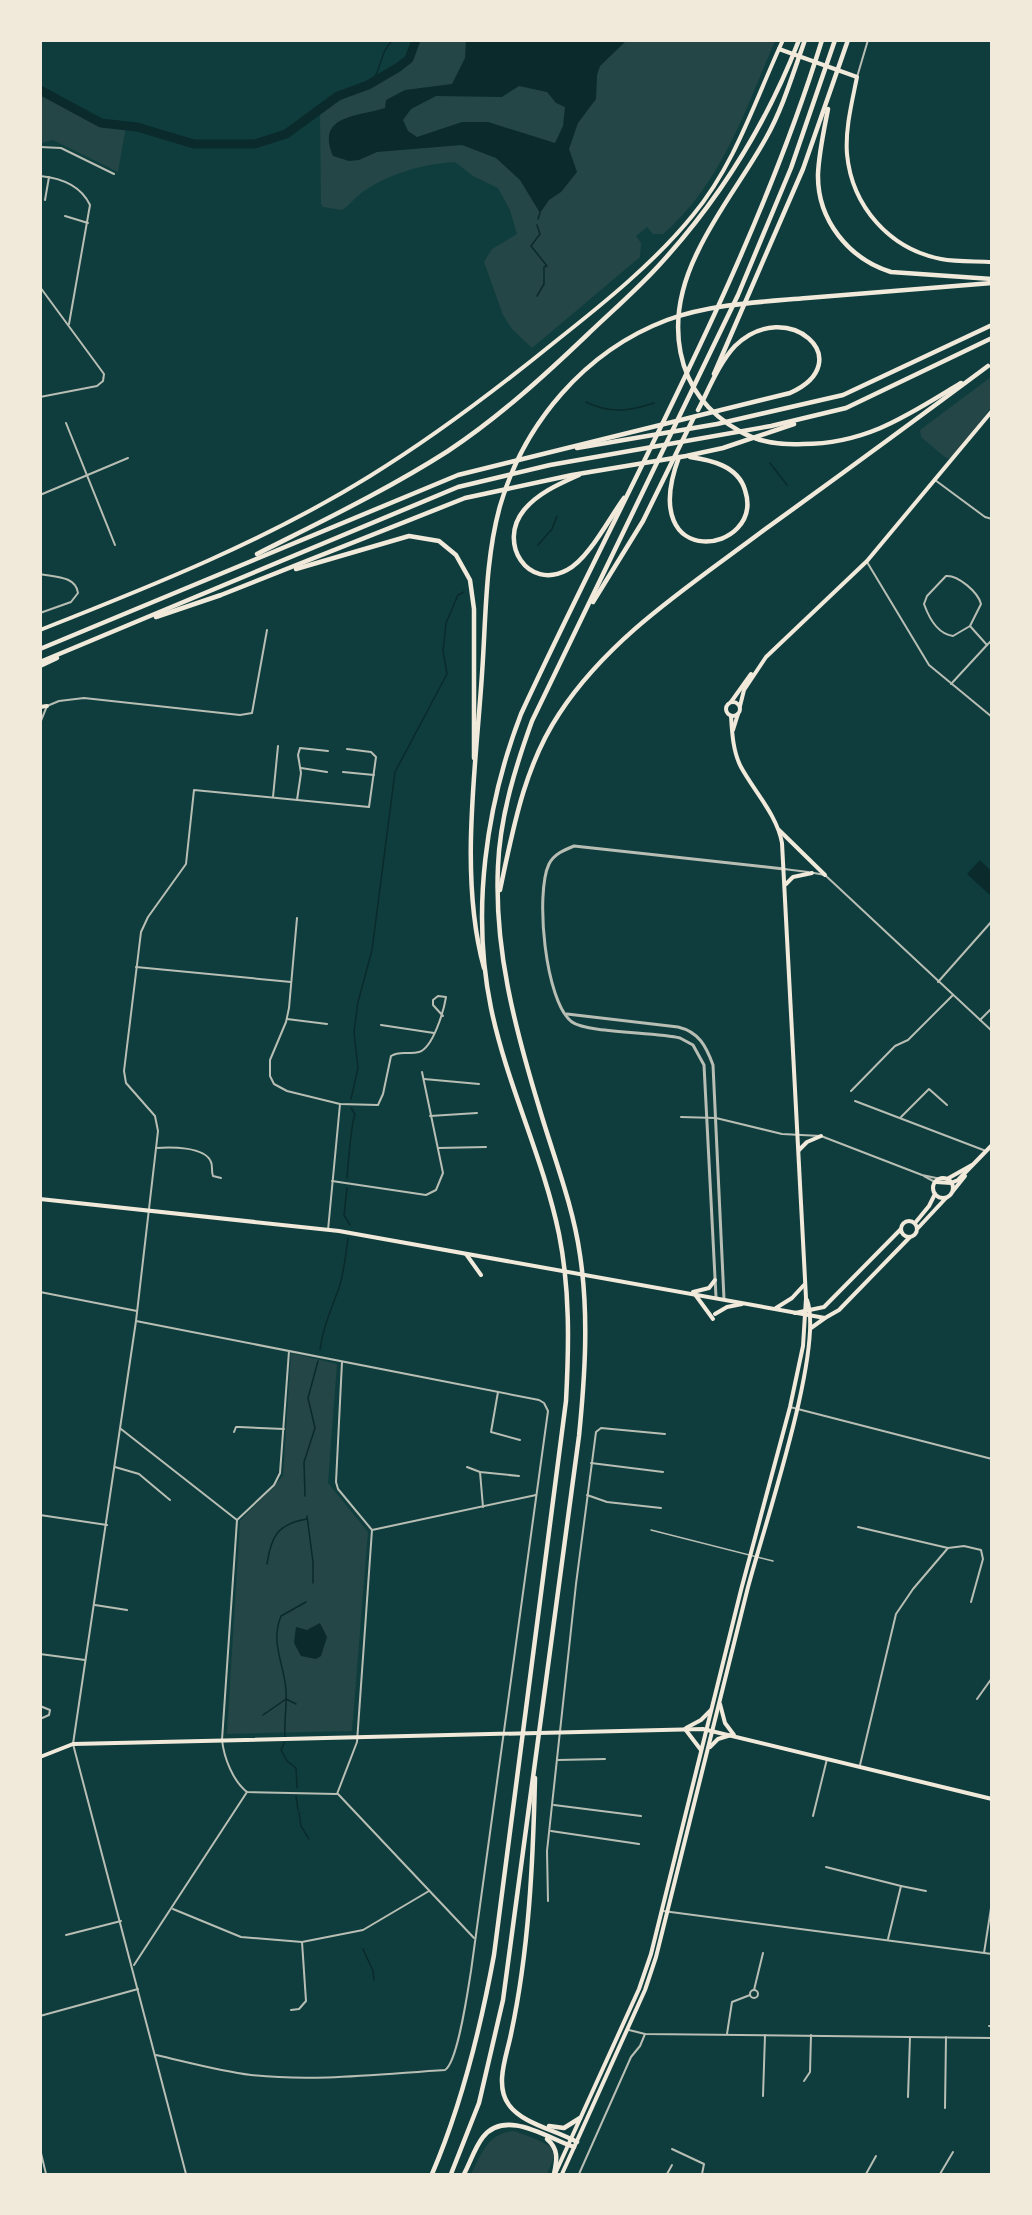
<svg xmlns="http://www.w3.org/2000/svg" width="1032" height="2215" font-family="'Fira Sans',sans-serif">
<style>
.green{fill:#244646}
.water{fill:#0a2a2b;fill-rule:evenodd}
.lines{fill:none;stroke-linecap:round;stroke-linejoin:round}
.stream{stroke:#0a2a2b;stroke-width:1.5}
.river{stroke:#0a2a2b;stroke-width:9}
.service{stroke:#b8beb3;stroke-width:1.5}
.minor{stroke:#b8beb3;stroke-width:2}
.tertiary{stroke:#b8beb3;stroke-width:3}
.secondary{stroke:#f1e9da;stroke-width:4}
.motorway{stroke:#f1e9da;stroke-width:4.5}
</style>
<rect width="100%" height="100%" fill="#0f3d3e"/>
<g class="green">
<path d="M 418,41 L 775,41 C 745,110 722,183 663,234 L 653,234 L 647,227 L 636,236 L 641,243 L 640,257 L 532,348 L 512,329 L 503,315 L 484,262 L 492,249 L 517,234 L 510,210 L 498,188 L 473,176 L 455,162 C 424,164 390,173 364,191 C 356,196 350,205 342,210 L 323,207 L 321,204 L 320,114 L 330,105 L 401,71 L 409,62 Z"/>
<polygon points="41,90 101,123 126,126 118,172 53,140 41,143"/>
<polygon points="991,377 991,407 954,459 946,458 921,437 920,430"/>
<polygon points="291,1353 337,1364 328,1483 368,1532 352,1731 227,1734 240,1521 283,1476"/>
<path d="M 514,2131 L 536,2139 L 551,2147 L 554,2157 L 547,2174 L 471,2174 C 483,2152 487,2134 514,2131 Z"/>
</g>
<g class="water">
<path d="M 466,41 L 626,41 L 600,66 L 597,75 L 596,99 L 578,123 L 569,149 L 577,172 L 561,192 L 549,200 L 540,213 L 520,180 L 496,158 L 462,145 L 377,152 L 359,160 L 349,161 L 333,156 C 315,114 359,117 385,108 L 386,100 L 405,90 L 452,84 L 465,58 ZM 519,86 L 547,92 L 556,103 L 565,107 L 563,126 L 555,143 L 488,122 L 462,122 L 417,137 L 408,131 L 403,120 L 411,109 L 436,96 L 502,97 Z"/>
<polygon points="980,860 991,871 991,896 967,874"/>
<polygon points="320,1623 327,1637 321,1656 316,1659 301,1656 294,1643 296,1627 307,1630"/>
</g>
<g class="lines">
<g class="stream">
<path d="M 368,85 C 383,72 378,53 393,40"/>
<polyline points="538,219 540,213"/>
<polyline points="537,296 544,284 544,267 547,266 531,246 540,234 537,225"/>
<path d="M 586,402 C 610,414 630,411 654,403"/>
<polyline points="770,463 787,485"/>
<polyline points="538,545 552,529 557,516"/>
<polyline points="351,1099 358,1068 354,1032 358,1002 372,950 395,772 447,674 443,651 446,623 458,595 464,592"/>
<path d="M 347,1178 C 348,1166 351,1124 355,1114 L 351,1108"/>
<polyline points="347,1188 344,1215 350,1225"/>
<path d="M 320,1350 C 323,1328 331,1309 339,1288 C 344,1272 346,1254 348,1238"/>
<polyline points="305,1496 304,1462 315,1428 308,1398 318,1361"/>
<polyline points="307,1516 313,1562 313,1583"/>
<path d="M 267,1564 C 271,1537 277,1524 307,1519"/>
<polyline points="263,1715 286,1699 296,1704"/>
<path d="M 285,1737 C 284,1721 287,1705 286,1690 C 284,1663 270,1643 281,1616 L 306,1602"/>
<polyline points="284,1743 281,1750 287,1761 296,1768 297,1788"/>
<polyline points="296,1796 298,1810"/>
<polyline points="299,1812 301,1826 309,1839"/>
<polyline points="363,1949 373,1971 374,1980"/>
</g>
<polyline class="river" points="40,90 101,123 137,127 194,144 255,144 286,134 338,96 368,85 397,68 409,59 416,40"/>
<polyline class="service" points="651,1530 773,1561"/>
<g class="minor">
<polyline points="857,77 868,40"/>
<polyline points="40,147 61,148 114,174"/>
<path d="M 40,176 C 61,178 81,186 90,205 L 69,324"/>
<polyline points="45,200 49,177"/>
<polyline points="65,216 88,223"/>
<polyline points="40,287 104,374 103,381 97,386 40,397"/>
<polyline points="66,423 115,545"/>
<polyline points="935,480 985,517 992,519"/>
<polyline points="40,495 128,458"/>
<polyline points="867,562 929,665 992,717"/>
<path d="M 40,574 C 55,577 76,576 78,593 L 71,602 L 40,613"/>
<path d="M 946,576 C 958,575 978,592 981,604 L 970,626 L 953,636 C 938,634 929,618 924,604 L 927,596 Z"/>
<polyline points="987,645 992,640"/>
<polyline points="951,684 987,645 970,626"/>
<polyline points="40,723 47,706 59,701 84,698 240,715 252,713 267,630"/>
<polyline points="301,768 327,772"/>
<polyline points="343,772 374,775"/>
<polyline points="273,797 278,746"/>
<polyline points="297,800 301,773 298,755 300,748 328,751"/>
<polyline points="784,869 808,872"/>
<polyline points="814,873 825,875 992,1031"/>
<path d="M 297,918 L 289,1008 L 286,1022 L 270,1060 L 270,1076 L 274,1084 L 287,1091 L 340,1104 L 378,1105 L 383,1094 L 391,1056 C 400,1050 409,1055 419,1052 C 433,1048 444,1010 446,997 L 438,996 L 433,1000 L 433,1005 L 443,1016"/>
<polyline points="136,967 291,982"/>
<polyline points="938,982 992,921"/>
<polyline points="287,1019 327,1024"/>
<polyline points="980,1020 992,1008"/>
<polyline points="381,1025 434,1033"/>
<polyline points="424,1079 479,1084"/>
<polyline points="851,1091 895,1046 908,1040 953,995"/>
<polyline points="855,1101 986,1151"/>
<polyline points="430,1116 477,1113"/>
<polyline points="681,1117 716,1118 782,1134 821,1136 922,1175 941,1179"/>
<polyline points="901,1117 929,1089 947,1105"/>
<path d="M 156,1148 C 169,1147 205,1146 211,1162 C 213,1166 211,1171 213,1176 L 221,1178"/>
<polyline points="438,1148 486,1147"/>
<polyline points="924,1176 935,1182"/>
<polyline points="332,1181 426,1195 436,1190 443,1173 422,1072"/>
<polyline points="328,1230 340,1104"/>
<polyline points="40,1292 137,1311"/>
<path d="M 136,1321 L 539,1400 L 544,1403 L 548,1411 L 471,1971 C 468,1989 458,2062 445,2070 C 381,2074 314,2082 251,2075 C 219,2071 187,2062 156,2055"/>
<path d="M 289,1351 L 280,1473 L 274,1485 L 237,1520 L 222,1740 C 224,1758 233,1781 247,1792 L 337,1794 L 357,1742 L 372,1530 L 338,1489 L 336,1482 L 342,1362"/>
<polyline points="498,1392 491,1432 520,1440"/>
<polyline points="790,1407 992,1459"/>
<polyline points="121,1429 237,1520"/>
<polyline points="234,1432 236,1427 239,1427 284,1429"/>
<polyline points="591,1463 663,1472"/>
<polyline points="115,1467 139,1474 170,1500"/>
<polyline points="467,1467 480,1472 519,1476"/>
<polyline points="480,1472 483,1507"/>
<polyline points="587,1495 607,1502 661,1508"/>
<polyline points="40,1515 107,1525"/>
<polyline points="858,1527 948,1548 964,1546 981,1550 983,1559 971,1602"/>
<polyline points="372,1530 536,1495"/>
<polyline points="95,1605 127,1610"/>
<polyline points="40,1654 85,1660"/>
<polyline points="977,1699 992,1678"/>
<polyline points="40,1706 50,1710 49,1715 40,1719"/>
<polyline points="558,1760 605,1759"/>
<polyline points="860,1765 896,1614 913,1589 948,1548"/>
<polyline points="338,1794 474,1938"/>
<polyline points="554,1805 641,1816"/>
<polyline points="813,1816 827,1759"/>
<polyline points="551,1831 639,1844"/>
<polyline points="826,1867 901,1886 888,1939"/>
<polyline points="901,1886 926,1891"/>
<polyline points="548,1901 547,1851 576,1584 596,1432 601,1428 665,1434"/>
<polyline points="173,1909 241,1937 302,1942 363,1930 429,1891"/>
<polyline points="663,1911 992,1954"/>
<polyline points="66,1935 121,1921"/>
<polyline points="984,1953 992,1902"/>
<polyline points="134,1965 247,1792"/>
<polyline points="754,1990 763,1953"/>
<circle cx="754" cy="1994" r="4"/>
<polyline points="291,2010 299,2009 306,2001 302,1942"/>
<polyline points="40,2016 138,1989"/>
<polyline points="989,2026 992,2026"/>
<polyline points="629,2030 645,2034 992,2038"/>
<polyline points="727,2034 732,2002 750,1995"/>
<polyline points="804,2081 810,2072 811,2035"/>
<polyline points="763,2096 765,2035"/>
<polyline points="908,2097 910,2037"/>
<polyline points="945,2108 946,2037"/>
<polyline points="40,2149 46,2174"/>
<polyline points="672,2149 704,2164 702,2174"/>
<polyline points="186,2174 73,1744 136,1321 158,1131 155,1116 126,1083 124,1071 141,932 148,917 186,864 194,790 369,807 376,757 371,752 347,749"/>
<polyline points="579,2174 631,2057 640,2046 645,2034"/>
<polyline points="667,2174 672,2165"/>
<polyline points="866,2174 876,2156"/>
<polyline points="940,2174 953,2152"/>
</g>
<g class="tertiary">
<path d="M 567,1014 L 678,1027 C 699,1032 706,1046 713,1065 L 724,1299"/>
<path d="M 716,1297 L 704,1065 L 693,1045 L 680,1038 C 656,1032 587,1033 572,1022 C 545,1002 535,893 549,864 C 554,854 564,850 574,846 L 784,869"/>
</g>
<g class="secondary">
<path d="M 779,49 L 857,77 C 852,102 845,129 847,154 C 852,207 890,249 941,259 C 957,262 975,261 992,262"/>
<path d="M 40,630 C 152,586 267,540 370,476 C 435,436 497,389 556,341 C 604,303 655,262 693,215 C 736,163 755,100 783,40"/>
<circle cx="733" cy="709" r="7"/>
<polyline points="731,702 751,674"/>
<polyline points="740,706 744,690 766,657 867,561 992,411"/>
<polyline points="40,707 47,706"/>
<polyline points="733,730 738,714"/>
<polyline points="779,830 825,875"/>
<polyline points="786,884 793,877 812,873"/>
<polyline points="799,1150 807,1142 821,1136"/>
<circle cx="943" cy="1188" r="10"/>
<polyline points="947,1179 972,1165"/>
<polyline points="936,1182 951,1183 958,1180 992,1145"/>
<polyline points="953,1191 965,1176"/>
<polyline points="40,1199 339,1231 825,1318 839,1310 910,1237"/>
<circle cx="909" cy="1229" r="8"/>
<polyline points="915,1223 929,1206 935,1194"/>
<polyline points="918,1228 946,1198"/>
<polyline points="466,1254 481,1275"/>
<polyline points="693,1292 709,1288 715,1280"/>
<polyline points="694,1293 713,1319"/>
<polyline points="776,1308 792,1298 804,1285"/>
<polyline points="795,1313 824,1307 901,1229"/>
<polyline points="715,1314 727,1307 742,1304"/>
<polyline points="811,1328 825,1318"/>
<polyline points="720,1704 725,1723 734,1735"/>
<polyline points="686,1728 701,1720 711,1710"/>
<polyline points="685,1729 701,1750"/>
<polyline points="710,1747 718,1739 731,1735"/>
<polyline points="40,1757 73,1744 703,1729 992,1799"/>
<path d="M 555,2174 L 639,1989 L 651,1954 L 741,1590 L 790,1407 L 803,1346 L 806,1298 L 782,843 C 777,815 754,791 741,767 C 733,752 732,732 731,716"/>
<path d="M 562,2174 L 645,1990 L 656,1957 C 687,1835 717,1713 747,1591 C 762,1532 825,1348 807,1300"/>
</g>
<g class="motorway">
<path d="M 805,40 C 793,73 783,108 766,138 C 745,176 717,211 698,251 C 664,319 671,393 741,432 C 761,443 781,445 803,444 C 867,444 908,415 961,383"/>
<path d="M 828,109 C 824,130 819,152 818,174 C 817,220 849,259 891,272 L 992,279"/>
<polyline points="714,374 803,169 848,40"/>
<polyline points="577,448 717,424 843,395 992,325"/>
<path d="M 679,457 C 635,574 766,554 745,490 C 738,466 711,460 690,457"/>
<path d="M 579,475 C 559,484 538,493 524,510 C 497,543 528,591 567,570 C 588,560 610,517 624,498"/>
<path d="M 257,554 C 322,521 387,490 448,451 C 499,417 543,377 587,335 C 612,311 639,288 662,262 C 721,197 767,123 799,40"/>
<polyline points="296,569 409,536 439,541 456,555 470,580 474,609 474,758"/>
<polyline points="593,602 643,521 694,417"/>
<polyline points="156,617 221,595 465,498 572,475 686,456 723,448 794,424"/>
<path d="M 40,649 L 458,475 L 790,393 C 861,361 787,295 735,346 C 719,363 709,389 698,410"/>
<polyline points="40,662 458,487 550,465 771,426 846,408 992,338"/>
<polyline points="40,666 57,658"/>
<path d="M 500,890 C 513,829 524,767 559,714 C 610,636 691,585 764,530 C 839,476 914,421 988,366"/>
<path d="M 484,968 C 459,877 476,767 482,674 C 486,618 485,560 500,506 C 524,423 585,351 667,320 C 711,304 761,302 807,298 C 869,293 930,288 992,283"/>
<path d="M 535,1778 C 533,1863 529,1950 511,2034 C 507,2055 494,2085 509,2105 C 523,2124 556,2130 577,2142"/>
<polyline points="549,2126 564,2128 580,2118"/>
<path d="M 547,2139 C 559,2149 557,2160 554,2174"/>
<path d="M 432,2174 C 462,2104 480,2031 494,1955 L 566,1401 C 569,1345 570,1289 559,1234 C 543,1157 507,1085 491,1008 C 471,911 486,805 521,714 C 624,491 749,276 822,40"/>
<path d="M 451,2174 L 479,2103 L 503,2000 L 579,1436 C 585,1376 589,1315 580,1255 C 573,1205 553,1155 539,1107 C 515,1028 494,949 498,866 C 500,817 515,768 532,721 L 738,295 L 791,168 L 835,40"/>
<path d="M 464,2174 C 470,2163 475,2147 483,2137 C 506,2108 549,2139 574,2147"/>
</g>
</g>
<rect width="1032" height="2215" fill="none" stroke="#f1e9da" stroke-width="84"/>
</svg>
